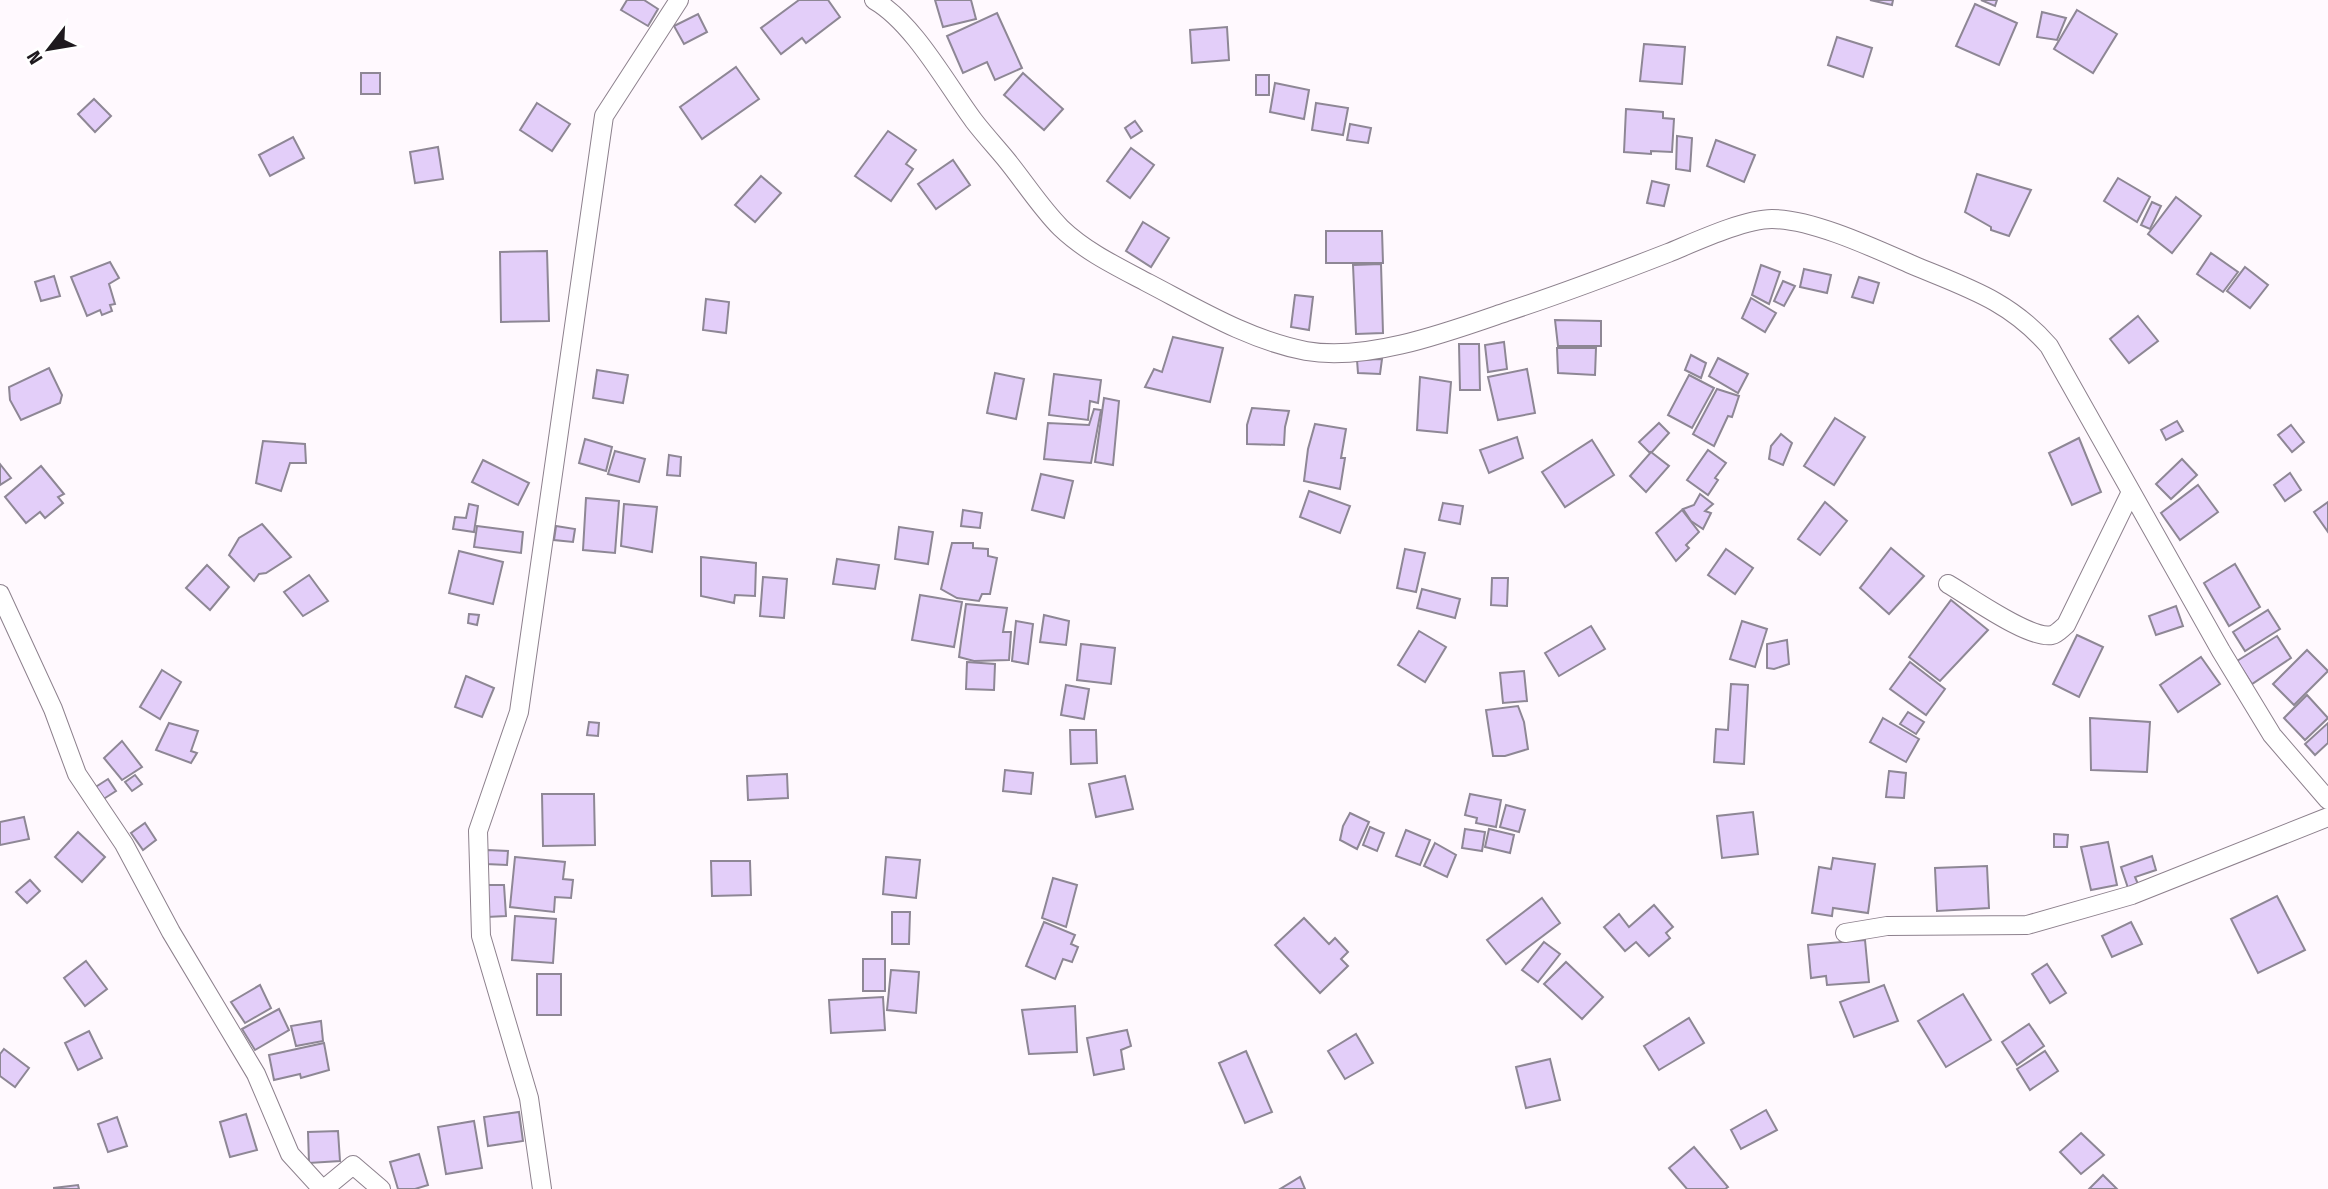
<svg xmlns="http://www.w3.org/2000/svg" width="2328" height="1189" font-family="'Fira Sans Condensed',sans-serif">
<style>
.building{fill:#e3cef9;stroke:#8e8795;stroke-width:2}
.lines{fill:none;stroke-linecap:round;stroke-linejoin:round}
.street-casing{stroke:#8d818d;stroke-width:20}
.street{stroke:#fff;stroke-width:18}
</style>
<rect width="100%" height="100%" fill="#fff9fe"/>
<g class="building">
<polygon points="627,0 644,0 658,9 648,26 621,10"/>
<polygon points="799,0 828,0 840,17 806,43 802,38 781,54 761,28"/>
<polygon points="935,0 971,0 976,19 943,27"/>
<polygon points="1870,0 1893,0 1892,5"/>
<polygon points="1981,0 1997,0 1995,6"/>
<polygon points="1975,4 2017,23 1999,65 1956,46"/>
<polygon points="2077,10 2117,34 2093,73 2054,49"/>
<polygon points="2042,12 2066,18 2057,40 2037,37"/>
<polygon points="997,13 1022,68 995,80 987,62 963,73 947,36"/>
<polygon points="698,14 707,32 684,44 674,26"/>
<polygon points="1227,27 1229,60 1192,63 1190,30"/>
<polygon points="1837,37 1872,48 1863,77 1828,65"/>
<polygon points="1644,44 1685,47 1682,84 1640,81"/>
<polygon points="736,67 759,99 702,139 680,107"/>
<rect x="361" y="73" width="19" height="21"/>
<polygon points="1023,73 1063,109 1044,130 1004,95"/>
<rect x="1256" y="75" width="13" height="20"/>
<polygon points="1275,83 1309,90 1304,119 1270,112"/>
<polygon points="94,99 111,116 95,132 78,114"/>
<polygon points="537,103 570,124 552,151 520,130"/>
<polygon points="1316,103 1348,108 1343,135 1312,130"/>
<polygon points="1626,109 1663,112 1663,118 1674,119 1672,152 1651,151 1651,154 1624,152"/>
<polygon points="1135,121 1142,131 1131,138 1125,128"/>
<polygon points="1350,124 1371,128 1368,143 1347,140"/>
<polygon points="888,131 916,150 906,164 913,169 891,201 855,176"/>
<polygon points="1677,136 1692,138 1690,171 1676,169"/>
<polygon points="293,137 304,158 270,176 259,155"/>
<polygon points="1716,140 1755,155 1744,182 1707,166"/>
<polygon points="438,147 443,179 415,183 410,152"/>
<polygon points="1131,148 1154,165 1130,198 1107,181"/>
<polygon points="953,160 970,185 936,209 918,184"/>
<polygon points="1977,174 2031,190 2009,236 1991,230 1991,227 1965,212"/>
<polygon points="761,176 781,193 755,222 735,205"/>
<polygon points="2118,178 2150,197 2137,222 2104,201"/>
<polygon points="1652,181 1669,185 1664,206 1647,203"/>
<polygon points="2176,197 2201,216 2172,253 2148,234"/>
<polygon points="2152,202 2161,206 2150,229 2141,225"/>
<polygon points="1143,222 1169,238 1151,267 1126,251"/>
<polygon points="1326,231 1382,231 1383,263 1326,263"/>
<polygon points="547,251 549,321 501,322 500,252"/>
<polygon points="2211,253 2238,272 2223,292 2197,274"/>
<polygon points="110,262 119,278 109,284 115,304 110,305 112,311 102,315 100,310 87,316 71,277"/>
<polygon points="1381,264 1383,333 1356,334 1353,265"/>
<polygon points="1761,265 1780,272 1769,304 1752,295"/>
<polygon points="2245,267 2268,285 2250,308 2227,291"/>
<polygon points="1804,269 1831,275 1827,293 1800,287"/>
<polygon points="54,276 60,296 41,301 35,282"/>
<polygon points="1859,277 1879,283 1873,303 1852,297"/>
<polygon points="1783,281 1795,286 1784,306 1774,301"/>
<polygon points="1295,295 1313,297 1309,330 1291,327"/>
<polygon points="1751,298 1776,313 1765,332 1742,318"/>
<polygon points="706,299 729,302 726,333 703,330"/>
<polygon points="2138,316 2158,341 2129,363 2110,339"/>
<polygon points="1555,320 1601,321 1601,346 1558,346"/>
<polygon points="1173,337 1223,348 1210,402 1145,387 1154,369 1162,372"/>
<polygon points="1504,342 1507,369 1488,372 1485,345"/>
<polygon points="1459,344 1479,344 1480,390 1460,390"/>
<polygon points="1557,348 1596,348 1595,375 1558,373"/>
<polygon points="1691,355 1706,363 1701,378 1685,370"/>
<polygon points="1718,358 1748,374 1738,393 1709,376"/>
<polygon points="1382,359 1380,374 1358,373 1357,360"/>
<polygon points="49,368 62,395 60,403 21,420 10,400 9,387"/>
<polygon points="1527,369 1535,413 1498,420 1488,377"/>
<polygon points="597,370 628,375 623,403 593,398"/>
<polygon points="995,373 1024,379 1016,419 987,413"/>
<polygon points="1054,374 1101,380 1098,403 1090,401 1088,420 1049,415"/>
<polygon points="1689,375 1714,388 1692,428 1668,415"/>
<polygon points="1420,377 1451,382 1447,433 1417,430"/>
<polygon points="1717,389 1739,396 1732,417 1728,416 1714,446 1693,434"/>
<polygon points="1104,398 1119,401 1113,465 1095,462"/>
<polygon points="1252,408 1289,411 1285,427 1284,445 1247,444 1247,425"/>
<polygon points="1094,409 1101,410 1091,463 1044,459 1048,423 1089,425"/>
<polygon points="1835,418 1865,437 1834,485 1804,466"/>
<polygon points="2177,421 2183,431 2166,440 2161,430"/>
<polygon points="1659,423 1669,433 1652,452 1649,452 1639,442"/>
<polygon points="1315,424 1346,429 1341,458 1345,458 1340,489 1304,481 1308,449"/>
<polygon points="2291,425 2304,442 2292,452 2278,435"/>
<polygon points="1781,434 1792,443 1783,465 1769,459 1771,446"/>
<polygon points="1517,437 1523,458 1489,473 1480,450"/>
<polygon points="2079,438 2101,492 2072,505 2049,453"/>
<polygon points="585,439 612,447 606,471 579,463"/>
<polygon points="1592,440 1614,475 1565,507 1542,472"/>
<polygon points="263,441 305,444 306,463 290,463 281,491 256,483"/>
<polygon points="1708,450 1726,463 1715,478 1718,480 1708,495 1687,480"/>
<polygon points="615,451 645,459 639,482 608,474"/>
<polygon points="1651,452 1669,466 1646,492 1630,476"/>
<polygon points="669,455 681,457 680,476 667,475"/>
<polygon points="2182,459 2197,475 2171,499 2156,484"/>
<polygon points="483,460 529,483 518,505 472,482"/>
<polygon points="0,464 11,478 0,485"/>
<polygon points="41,466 64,494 58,497 63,503 45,518 40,512 26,523 5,497"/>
<polygon points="2290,473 2301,490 2285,501 2274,485"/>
<polygon points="1041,474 1073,481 1064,518 1032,510"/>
<polygon points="2198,485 2218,512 2180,540 2161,513"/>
<polygon points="1309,491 1350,506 1340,533 1300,517"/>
<polygon points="1700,494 1713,504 1705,511 1711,513 1703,529 1691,521 1683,509 1694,505"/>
<polygon points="586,498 619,501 615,553 583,550"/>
<polygon points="1825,502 1847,521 1820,555 1798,539"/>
<polygon points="2328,502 2328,532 2314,512"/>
<polygon points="1443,503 1463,506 1460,524 1439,520"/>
<polygon points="469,504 478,506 474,532 453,529 455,517 466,518"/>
<polygon points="624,504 657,507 652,552 621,546"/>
<polygon points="963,510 982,513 980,528 961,526"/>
<polygon points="1682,510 1699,532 1686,545 1689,548 1676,561 1656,533"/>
<polygon points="262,524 291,557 266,573 259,574 254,581 229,555 239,538"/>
<polygon points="477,526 523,532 521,553 474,547"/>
<polygon points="556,526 575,529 573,542 554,540"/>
<polygon points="899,527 933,532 928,564 895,559"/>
<polygon points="952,543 973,543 973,548 988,549 988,556 997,558 990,594 982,594 979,601 957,598 941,589"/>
<polygon points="1891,548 1924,576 1889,614 1860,588"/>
<polygon points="1405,549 1425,553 1416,592 1397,588"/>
<polygon points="1726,549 1753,568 1735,594 1708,575"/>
<polygon points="459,551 503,562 493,604 449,593"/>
<polygon points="701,557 756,563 755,596 735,595 734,603 701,596"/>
<polygon points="837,559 879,565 875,589 833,584"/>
<polygon points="2235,564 2260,607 2229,626 2204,583"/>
<polygon points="207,565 229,587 210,610 186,588"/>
<polygon points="309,575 328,601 303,616 284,592"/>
<polygon points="763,577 787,579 784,618 760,616"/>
<polygon points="1492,578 1508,578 1507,606 1491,605"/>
<polygon points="1422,589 1460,599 1455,618 1417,608"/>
<polygon points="920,595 962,602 954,647 912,640"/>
<polygon points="1951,600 1988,630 1940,681 1909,657"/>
<polygon points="966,604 1007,608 1003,632 1011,632 1009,660 974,661 959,657"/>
<polygon points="2176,606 2183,626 2156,635 2149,616"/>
<polygon points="2268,610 2280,629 2245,651 2233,632"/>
<polygon points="469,614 479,615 477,625 468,623"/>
<polygon points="1044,615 1069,621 1066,645 1040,642"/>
<polygon points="1016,621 1033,624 1028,664 1012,661"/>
<polygon points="1742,621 1767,629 1755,667 1730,659"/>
<polygon points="1591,626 1605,649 1559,676 1545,653"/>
<polygon points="1419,631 1446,647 1425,682 1398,665"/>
<polygon points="2077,635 2103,647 2079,697 2053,684"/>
<polygon points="2277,636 2291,658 2252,684 2237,661"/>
<polygon points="1787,640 1789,664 1774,669 1767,668 1767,644"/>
<polygon points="1081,644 1115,648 1111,684 1077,680"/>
<polygon points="2307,650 2328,671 2294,705 2273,684"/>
<polygon points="2201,657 2220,684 2178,712 2160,685"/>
<polygon points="967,662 995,664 994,690 966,689"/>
<polygon points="1910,662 1945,689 1926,715 1890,689"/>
<polygon points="162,670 181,682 160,719 140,707"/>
<polygon points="1524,671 1527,701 1503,703 1500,673"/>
<polygon points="466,676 494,688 482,717 455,707"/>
<polygon points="1731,684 1748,685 1744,764 1714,762 1716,729 1728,730"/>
<polygon points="1066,685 1089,689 1084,719 1061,715"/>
<polygon points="2307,695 2328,718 2305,740 2284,718"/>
<polygon points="1518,706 1524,722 1528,749 1505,756 1493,756 1486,710"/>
<polygon points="1908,712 1924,722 1916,734 1900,724"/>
<polygon points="1883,718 1919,739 1906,762 1870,742"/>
<polygon points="2090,718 2150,722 2147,772 2091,770"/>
<polygon points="589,722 599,723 598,736 587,735"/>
<polygon points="169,723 198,731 191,751 197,753 191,763 156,750"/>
<polygon points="2328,723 2328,743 2315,755 2305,744"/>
<polygon points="1070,730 1096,730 1097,763 1071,764"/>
<polygon points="122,741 142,767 122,780 104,758"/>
<polygon points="1005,770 1033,773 1031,794 1003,791"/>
<polygon points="1889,771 1906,773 1904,798 1886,797"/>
<polygon points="787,774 788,798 748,800 747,776"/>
<polygon points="135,775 142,784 132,791 125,782"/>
<polygon points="1125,776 1133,809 1096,817 1089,784"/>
<polygon points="108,779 116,791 102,800 94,788"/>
<polygon points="542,794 594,794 595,845 543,846"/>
<polygon points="1470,794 1501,800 1496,827 1476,823 1477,818 1465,815"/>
<polygon points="1506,805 1525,810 1519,832 1500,827"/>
<polygon points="1753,812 1758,854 1722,858 1717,816"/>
<polygon points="1350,813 1369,822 1357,849 1340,840 1343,826"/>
<polygon points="24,817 29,839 0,845 0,822"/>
<polygon points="145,823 156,840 143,850 131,833"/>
<polygon points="1370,827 1384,833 1377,851 1363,845"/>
<polygon points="1465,829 1485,832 1482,851 1462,848"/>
<polygon points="1489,829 1514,835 1510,853 1485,847"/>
<polygon points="1406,830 1430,840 1420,865 1396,856"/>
<polygon points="78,832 105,857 82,882 55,857"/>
<polygon points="2054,834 2068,835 2067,847 2054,847"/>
<polygon points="2108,842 2117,885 2091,890 2081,847"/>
<polygon points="1435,843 1456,855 1447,877 1424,866"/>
<polygon points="487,850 508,851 507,865 486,864"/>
<polygon points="2152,856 2156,870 2135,877 2138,884 2128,888 2121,867"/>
<polygon points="515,857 565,862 563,879 573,880 571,898 555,897 554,912 510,907"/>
<polygon points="886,857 920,860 916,898 883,894"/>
<polygon points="1833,858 1875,864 1868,913 1833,908 1832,916 1812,913 1819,867 1831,869"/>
<polygon points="711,861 750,861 751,895 712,896"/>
<polygon points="1987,866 1989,908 1937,911 1935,868"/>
<polygon points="1053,878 1077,885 1066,927 1042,918"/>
<polygon points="30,880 40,891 27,903 16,892"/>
<polygon points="485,885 504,885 506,916 487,917"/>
<polygon points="2277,896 2305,950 2258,973 2231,919"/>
<polygon points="1542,898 1560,923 1506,964 1487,940"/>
<polygon points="1654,905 1673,927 1666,933 1670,938 1649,956 1636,942 1625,951 1604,927 1619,914 1629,927"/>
<polygon points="892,912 910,912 909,944 892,944"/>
<polygon points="515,916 556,919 553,963 512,960"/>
<polygon points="1304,918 1329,944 1335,938 1348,952 1341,959 1348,966 1320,993 1275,945"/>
<polygon points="1044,922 1075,935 1071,944 1078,947 1072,962 1063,959 1055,979 1026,966"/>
<polygon points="2131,922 2142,944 2112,957 2102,936"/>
<polygon points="1865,940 1869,982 1827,985 1826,976 1811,978 1808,945"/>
<polygon points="1544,942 1560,954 1538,982 1522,970"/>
<rect x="863" y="959" width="22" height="32"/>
<polygon points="86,961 107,989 85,1006 64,978"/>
<polygon points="1566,962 1603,997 1582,1019 1544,984"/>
<polygon points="2047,964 2066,993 2050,1003 2032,974"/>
<polygon points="891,970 919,972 916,1013 887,1010"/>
<rect x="537" y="974" width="24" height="41"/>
<polygon points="260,985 271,1008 245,1023 231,1002"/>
<polygon points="1884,985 1898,1021 1854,1037 1840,1002"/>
<polygon points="1963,994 1991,1040 1946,1067 1918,1021"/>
<polygon points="883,997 885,1030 831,1033 829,1000"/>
<polygon points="1075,1006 1077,1052 1029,1054 1022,1010"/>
<polygon points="279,1009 289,1030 255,1050 242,1029"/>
<polygon points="1689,1018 1704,1043 1659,1070 1644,1046"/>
<polygon points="321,1021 323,1041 296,1046 291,1026"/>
<polygon points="2029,1024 2044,1046 2017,1065 2002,1042"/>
<polygon points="1127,1030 1131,1046 1121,1050 1124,1069 1094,1075 1087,1038"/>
<polygon points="89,1031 102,1058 78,1070 65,1043"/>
<polygon points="1356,1034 1373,1063 1345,1079 1328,1051"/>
<polygon points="324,1043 329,1070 301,1078 300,1074 274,1080 269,1055"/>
<polygon points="4,1049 29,1068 15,1087 0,1076 0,1054"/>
<polygon points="1246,1051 1272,1112 1245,1123 1219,1063"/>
<polygon points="2045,1051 2058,1071 2030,1090 2017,1069"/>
<polygon points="1550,1059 1560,1100 1526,1108 1516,1067"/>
<polygon points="1766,1110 1777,1130 1741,1149 1731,1130"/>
<polygon points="519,1112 523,1141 488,1146 484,1117"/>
<polygon points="246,1114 257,1150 230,1157 220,1122"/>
<polygon points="117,1117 127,1146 108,1152 98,1124"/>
<polygon points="474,1121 482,1168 446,1174 438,1127"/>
<polygon points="338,1131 340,1161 309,1163 308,1132"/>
<polygon points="2081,1133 2104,1155 2081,1174 2060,1152"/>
<polygon points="1694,1147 1728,1187 1725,1189 1687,1189 1669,1168"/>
<polygon points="419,1154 428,1185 415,1189 398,1189 390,1162"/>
<polygon points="2103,1175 2117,1189 2089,1189"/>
<polygon points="1300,1177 1305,1189 1280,1189"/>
<polygon points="78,1185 79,1189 54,1189 54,1188"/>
</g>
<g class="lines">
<g class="street-casing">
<g id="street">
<path d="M 874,0 C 914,23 947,85 974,121 C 984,134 995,146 1005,158 C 1024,181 1040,207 1061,228 C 1086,252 1118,267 1148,283 C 1198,309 1249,340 1306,351 C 1367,362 1448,332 1506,312 C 1561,294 1614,274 1668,253 C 1695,242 1744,219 1772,219 C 1813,219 1876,249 1915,266 C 1968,288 2010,301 2049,346 L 2221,651 L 2272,735 L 2328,800"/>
<path d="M 1948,584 C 1969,596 2030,640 2052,635 C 2057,634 2062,628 2066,625 L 2131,492"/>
<polyline points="0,594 53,709 77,774 124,844 171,932 256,1074 290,1154 322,1189"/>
<polyline points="1845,933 1887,926 2027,925 2132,895 2328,817"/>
<polyline points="324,1189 353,1165 381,1189"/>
<polyline points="542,1189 529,1098 481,936 478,831 519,712 604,116 679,0"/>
</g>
</g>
<use href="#street" class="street"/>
</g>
<g transform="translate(49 49) rotate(239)" stroke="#ffffff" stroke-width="5" paint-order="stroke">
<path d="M0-5L12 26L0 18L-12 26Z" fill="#1e191e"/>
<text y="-10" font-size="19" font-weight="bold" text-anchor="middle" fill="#1e191e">N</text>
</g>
</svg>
